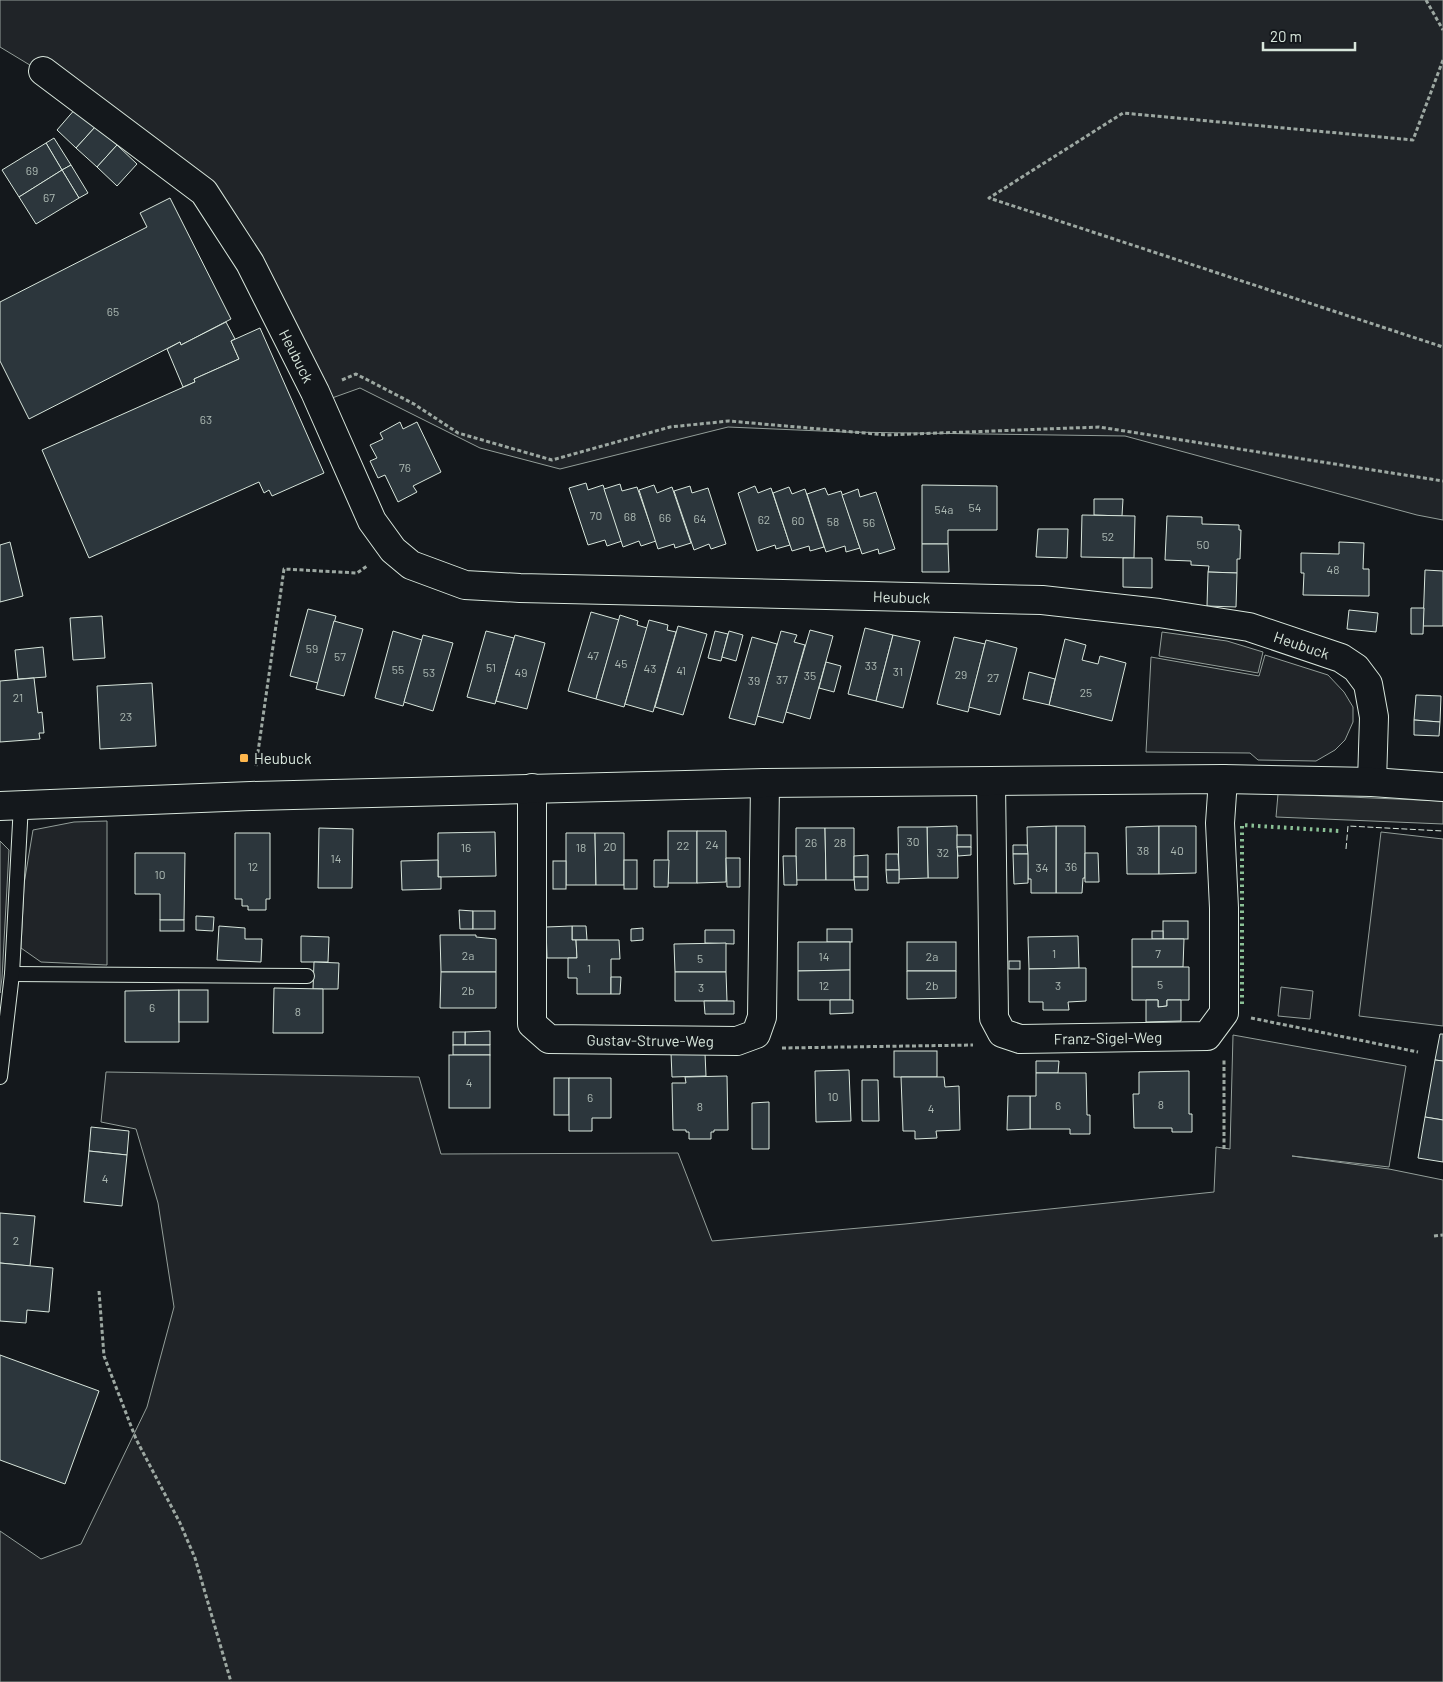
<svg xmlns="http://www.w3.org/2000/svg" width="1443" height="1682" font-family="Barlow,sans-serif">
<style>
.green{fill:#202428;stroke:#939e99}
.parking{fill:#24282b;stroke:#939e99}
.building{fill:#2c363c;stroke:#d8e6dc}
.lines{fill:none;stroke-linecap:round;stroke-linejoin:round}
.lane-casing{stroke:#d8e6dc;stroke-width:16}
.street-casing{stroke:#d8e6dc;stroke-width:30}
.secondary-casing{stroke:#d8e6dc;stroke-width:30}
.path{stroke:#9da8a2;stroke-width:3;stroke-dasharray:4 2.5;stroke-linecap:butt}
.lane{stroke:#14181c;stroke-width:14}
.street{stroke:#14181c;stroke-width:28}
.secondary{stroke:#14181c;stroke-width:28}
.hedge{stroke:#8ac095;stroke-width:4;stroke-dasharray:2.5 4;stroke-linecap:butt}
.fence{stroke:#d8e6dc;stroke-width:1;stroke-dasharray:6 2.5;stroke-linecap:butt}
.poi-dot{fill:#ffb74d;stroke:#14181c;stroke-width:2}
.labels{text-anchor:middle;dominant-baseline:central;stroke-width:4;stroke-linejoin:round;paint-order:stroke}
.number-label{font-size:12px;fill:#adbab4}
.street-label{font-size:15px;fill:#d8e6dc;stroke:#14181c}
.poi-label{font-size:15px;fill:#d8e6dc;stroke:#14181c;text-anchor:start}
</style>
<rect width="100%" height="100%" fill="#14181c"/>
<g class="green">
<polygon points="0,0 1443,0 1443,520 1417,515 1125,436 844,432 728,427 560,469 480,448 360,388 332,398 204,192 48,76 0,47"/>
<polygon points="1265,655 1328,675 1344,692 1353,707 1353,722 1345,740 1335,750 1316,761 1258,760 1250,753 1146,752 1151,657 1259,676"/>
<polygon points="107,821 107,965 41,962 21,948 24,884 33,830 74,822"/>
<polygon points="1381,832 1443,839 1443,1026 1359,1016"/>
<polygon points="0,841 9,850 2,978 0,993"/>
<polygon points="1281,987 1313,991 1310,1019 1278,1016"/>
<polygon points="1233,1035 1406,1066 1389,1167 1292,1156 1389,1169 1443,1180 1443,1682 0,1682 0,1531 41,1559 81,1544 147,1407 174,1307 158,1203 136,1129 101,1122 106,1072 419,1077 441,1154 678,1153 712,1241 905,1224 1214,1192 1216,1147 1230,1149"/>
</g>
<g class="parking">
<polygon points="1162,632 1227,641 1263,652 1258,673 1159,656"/>
<polygon points="1278,794 1443,801 1443,824 1276,817"/>
</g>
<g class="building">
<polygon points="76,108 96,126 76,148 57,130"/>
<polygon points="96,126 117,145 97,167 76,148"/>
<polygon points="54,138 71,165 62,170 46,143"/>
<polygon points="46,143 62,170 19,197 2,170"/>
<polygon points="117,145 137,164 117,186 97,167"/>
<polygon points="71,165 88,193 79,198 62,170"/>
<polygon points="62,170 79,198 36,224 19,197"/>
<polygon points="170,198 231,319 181,345 180,342 29,419 0,361 0,302 147,227 140,213"/>
<polygon points="226,322 235,339 231,341 239,359 194,379 195,382 183,387 167,349 180,342 181,345"/>
<polygon points="260,328 324,473 272,496 269,490 264,493 259,482 89,558 42,450 195,382 194,379 239,359 231,341"/>
<polygon points="400,422 403,429 417,422 441,472 413,486 417,492 398,502 385,475 378,478 370,461 377,458 370,445 383,439 380,433"/>
<polygon points="586,483 588,490 603,485 622,541 607,546 605,540 588,545 569,488"/>
<polygon points="620,484 622,491 637,487 656,541 641,546 639,541 623,547 604,489"/>
<polygon points="654,485 657,493 672,487 691,543 675,548 674,544 658,549 639,490"/>
<polygon points="922,485 997,486 997,530 948,530 948,544 922,544"/>
<polygon points="690,486 692,493 708,488 726,544 711,549 709,544 694,550 674,491"/>
<polygon points="755,486 758,493 771,488 790,545 776,549 775,545 757,551 738,493"/>
<polygon points="789,487 792,494 805,489 824,547 810,551 809,546 792,551 773,493"/>
<polygon points="825,488 828,495 841,491 860,548 846,552 845,546 826,552 807,494"/>
<polygon points="858,489 860,497 876,492 895,549 879,554 878,549 862,554 842,495"/>
<polygon points="1094,499 1123,499 1122,516 1094,515"/>
<polygon points="1082,515 1135,516 1134,558 1081,557"/>
<polygon points="1167,516 1202,517 1202,524 1239,525 1239,530 1241,530 1240,559 1237,559 1237,573 1208,572 1209,566 1191,565 1191,561 1165,560"/>
<polygon points="1038,529 1068,529 1067,558 1036,557"/>
<polygon points="10,542 23,596 0,602 0,545"/>
<polygon points="1339,542 1364,543 1363,569 1369,569 1369,596 1303,595 1304,573 1301,573 1301,553 1339,554"/>
<polygon points="922,544 948,544 949,572 922,572"/>
<polygon points="1123,558 1152,558 1152,588 1123,587"/>
<polygon points="1425,570 1443,571 1443,626 1423,626"/>
<polygon points="1208,572 1237,573 1236,607 1207,606"/>
<polygon points="1411,608 1424,608 1423,634 1411,634"/>
<polygon points="308,609 336,616 318,683 290,676"/>
<polygon points="1349,610 1378,613 1376,632 1347,629"/>
<polygon points="591,612 619,620 596,699 568,691"/>
<polygon points="620,615 638,621 637,625 647,628 624,707 596,699"/>
<polygon points="102,616 105,658 73,660 70,618"/>
<polygon points="649,620 668,625 667,630 676,632 653,712 625,704"/>
<polygon points="334,621 363,629 344,696 316,689"/>
<polygon points="678,626 707,634 683,715 655,707"/>
<polygon points="865,628 893,635 876,701 848,694"/>
<polygon points="810,630 833,636 810,719 786,712"/>
<polygon points="393,631 422,640 403,706 375,698"/>
<polygon points="486,631 514,638 495,704 467,697"/>
<polygon points="715,631 728,634 721,661 708,658"/>
<polygon points="729,631 743,635 736,661 722,657"/>
<polygon points="781,631 797,635 794,642 805,645 783,723 757,716"/>
<polygon points="423,635 453,643 433,711 404,702"/>
<polygon points="515,635 545,643 527,709 496,701"/>
<polygon points="893,635 920,641 903,708 876,701"/>
<polygon points="752,637 777,644 755,725 729,718"/>
<polygon points="954,637 985,644 968,712 937,704"/>
<polygon points="1065,639 1086,645 1082,660 1098,664 1100,656 1126,663 1112,721 1049,705"/>
<polygon points="986,640 1017,648 1000,715 969,707"/>
<polygon points="43,647 46,677 18,679 15,650"/>
<polygon points="826,662 841,666 834,692 819,688"/>
<polygon points="1029,672 1055,679 1049,705 1023,699"/>
<polygon points="34,678 38,713 42,712 44,733 39,733 40,739 0,742 0,681"/>
<polygon points="152,683 156,746 100,749 97,686"/>
<polygon points="1416,695 1441,696 1440,722 1414,720"/>
<polygon points="1414,720 1440,722 1439,736 1414,735"/>
<polygon points="957,826 958,878 928,878 927,827"/>
<polygon points="1056,826 1085,826 1085,878 1083,878 1082,893 1056,893"/>
<polygon points="1056,826 1056,893 1031,893 1031,879 1028,879 1027,827"/>
<polygon points="1159,826 1159,874 1127,874 1126,827"/>
<polygon points="1159,826 1196,826 1196,873 1159,874"/>
<polygon points="898,827 927,827 928,878 899,879"/>
<polygon points="319,828 353,829 352,888 318,888"/>
<polygon points="796,828 825,828 826,880 796,880"/>
<polygon points="825,828 854,828 854,880 826,880"/>
<rect x="668" y="831" width="29" height="52"/>
<polygon points="697,831 726,831 726,882 697,883"/>
<polygon points="495,832 496,876 438,877 438,833"/>
<polygon points="235,833 270,833 270,899 266,899 266,910 248,910 248,906 242,906 242,899 235,899"/>
<polygon points="566,833 595,833 596,885 566,885"/>
<polygon points="595,833 624,833 624,885 596,885"/>
<rect x="957" y="835" width="14" height="12"/>
<polygon points="1013,845 1027,845 1028,854 1013,854"/>
<polygon points="957,847 971,847 971,855 958,856"/>
<polygon points="135,853 185,853 184,920 160,920 160,894 135,894"/>
<polygon points="1085,853 1098,853 1099,882 1085,882"/>
<polygon points="886,854 898,854 899,870 886,870"/>
<polygon points="1013,854 1028,854 1028,883 1014,884"/>
<polygon points="868,855 868,877 854,877 854,856"/>
<polygon points="783,856 796,856 797,885 784,885"/>
<polygon points="726,858 740,858 740,887 727,887"/>
<polygon points="438,860 438,877 441,877 441,889 402,890 401,861"/>
<rect x="624" y="860" width="13" height="29"/>
<polygon points="654,860 669,860 668,887 654,887"/>
<rect x="553" y="861" width="13" height="28"/>
<polygon points="886,870 899,870 899,883 887,883"/>
<polygon points="854,877 868,877 868,890 855,890"/>
<polygon points="459,910 473,911 473,929 460,929"/>
<rect x="473" y="911" width="22" height="18"/>
<polygon points="196,916 214,917 213,931 196,930"/>
<rect x="160" y="920" width="24" height="11"/>
<rect x="1163" y="921" width="25" height="18"/>
<polygon points="219,926 245,928 245,939 262,939 261,962 217,960"/>
<polygon points="572,926 586,926 587,940 572,940"/>
<polygon points="572,926 572,940 576,940 577,958 547,958 546,927"/>
<polygon points="643,928 643,940 631,941 631,929"/>
<rect x="827" y="929" width="25" height="13"/>
<polygon points="705,930 734,930 734,944 705,943"/>
<rect x="1152" y="931" width="11" height="8"/>
<polygon points="440,935 476,935 476,937 496,939 496,972 441,972"/>
<polygon points="301,936 329,937 328,962 301,962"/>
<polygon points="1078,936 1079,968 1029,969 1028,937"/>
<polygon points="1132,939 1184,939 1183,967 1132,967"/>
<polygon points="576,940 619,940 620,959 611,959 611,994 577,994 577,978 568,978 568,958 577,958"/>
<polygon points="798,942 850,942 850,970 798,971"/>
<rect x="907" y="942" width="49" height="29"/>
<polygon points="726,943 726,972 675,972 674,944"/>
<rect x="1009" y="961" width="11" height="8"/>
<polygon points="314,962 339,963 338,989 313,989"/>
<polygon points="1132,967 1189,967 1189,1000 1167,1000 1167,1006 1158,1007 1158,1000 1132,1000"/>
<polygon points="1079,968 1086,968 1086,1001 1068,1002 1069,1010 1043,1010 1043,1002 1029,1002 1029,969"/>
<polygon points="850,970 850,1000 798,1000 798,971"/>
<polygon points="907,971 956,971 956,998 907,999"/>
<polygon points="441,972 496,972 496,1008 440,1008"/>
<polygon points="675,972 726,972 727,1001 675,1001"/>
<polygon points="611,977 621,977 620,994 611,994"/>
<polygon points="274,988 323,989 323,1033 273,1033"/>
<polygon points="179,990 179,1042 125,1042 125,991"/>
<rect x="179" y="990" width="29" height="32"/>
<polygon points="830,1000 853,1000 853,1013 830,1014"/>
<polygon points="1146,1000 1158,1000 1158,1007 1167,1006 1167,1000 1181,1000 1181,1021 1146,1022"/>
<polygon points="704,1001 734,1001 734,1014 705,1014"/>
<polygon points="490,1031 490,1045 465,1045 465,1032"/>
<rect x="453" y="1032" width="12" height="13"/>
<polygon points="1440,1034 1443,1034 1443,1061 1435,1060"/>
<rect x="453" y="1045" width="37" height="10"/>
<rect x="894" y="1051" width="43" height="26"/>
<polygon points="671,1053 705,1053 706,1076 672,1077"/>
<rect x="449" y="1055" width="41" height="53"/>
<polygon points="1435,1060 1443,1061 1443,1120 1425,1117"/>
<polygon points="1036,1061 1059,1061 1058,1073 1036,1073"/>
<polygon points="849,1070 851,1121 816,1122 815,1071"/>
<polygon points="1189,1071 1189,1114 1192,1114 1192,1132 1172,1132 1172,1128 1134,1128 1133,1094 1139,1094 1139,1072"/>
<polygon points="1036,1073 1086,1073 1087,1115 1090,1115 1090,1134 1070,1134 1070,1129 1030,1129 1030,1096 1036,1096"/>
<polygon points="727,1076 728,1130 714,1130 714,1132 711,1132 711,1139 689,1139 689,1132 686,1132 686,1130 673,1130 672,1083 686,1083 685,1077"/>
<polygon points="901,1077 944,1077 945,1087 959,1086 960,1130 936,1131 937,1138 915,1139 915,1131 903,1131"/>
<rect x="554" y="1078" width="15" height="37"/>
<polygon points="569,1078 611,1078 611,1118 592,1118 592,1131 569,1131"/>
<polygon points="862,1080 878,1080 879,1121 862,1121"/>
<polygon points="1008,1096 1030,1096 1030,1129 1007,1130"/>
<polygon points="769,1102 769,1149 752,1149 752,1103"/>
<polygon points="1425,1117 1443,1120 1443,1162 1418,1158"/>
<polygon points="91,1127 129,1131 127,1155 89,1151"/>
<polygon points="89,1151 127,1155 122,1206 84,1202"/>
<polygon points="0,1213 35,1216 30,1266 0,1263"/>
<polygon points="0,1263 53,1268 49,1312 27,1310 26,1323 0,1321"/>
<polygon points="0,1355 99,1391 65,1484 0,1460"/>
</g>
<g class="lines">
<g class="lane-casing">
<g id="lane">
<polyline points="12,974 307,976"/>
<polyline points="0,1077 12,974 21,804"/>
</g>
</g>
<g class="street-casing">
<g id="street">
<path id="s1" d="M 43,71 L 204,192 L 250,263 L 315,392 L 372,521 L 393,550 L 411,565 L 465,585 L 520,588 L 1042,600 L 1159,613 L 1249,627 L 1341,658 L 1356,668 L 1368,684 L 1374,717 L 1372,782"/>
<path id="s2" d="M 991,782 L 994,1018 L 1002,1033 L 1020,1039 L 1207,1036 L 1224,1013 L 1224,908 L 1220,823 L 1223,779"/>
<path id="s3" d="M 532,788 L 532,1024 L 549,1039 L 737,1041 L 756,1034 L 762,1017 L 765,783"/>
</g>
</g>
<g class="secondary-casing">
<polyline id="secondary" points="0,806 251,796 765,783 1223,779 1372,782 1443,787"/>
</g>
<g class="path">
<polyline points="1426,0 1443,30"/>
<polyline points="1443,60 1413,140 1123,113 989,198 1443,347"/>
<polyline points="342,380 356,374 414,404 458,433 552,460 670,427 729,421 887,435 1099,427 1443,481"/>
<polyline points="256,766 284,569 357,573 367,566"/>
<polyline points="1251,1018 1418,1052"/>
<polyline points="782,1048 973,1045"/>
<polyline points="1224,1149 1224,1060"/>
<polyline points="1434,1236 1443,1235"/>
<polyline points="99,1291 104,1356 136,1439 180,1523 195,1558 231,1682"/>
</g>
<use href="#lane" class="lane"/>
<use href="#street" class="street"/>
<use href="#secondary" class="secondary"/>
<polyline class="hedge" points="1242,1004 1242,825 1340,831"/>
<polyline class="fence" points="1346,849 1348,826 1443,831"/>
</g>
<rect class="poi-dot" x="239" y="753" width="10" height="10" rx="2.5"/>
<g class="labels">
<g class="number-label">
<text x="32" y="170">69</text>
<text x="49" y="197">67</text>
<text x="113" y="311">65</text>
<text x="206" y="419">63</text>
<text x="405" y="467">76</text>
<text x="975" y="507">54</text>
<text x="944" y="509">54a</text>
<text x="596" y="515">70</text>
<text x="630" y="516">68</text>
<text x="665" y="517">66</text>
<text x="700" y="518">64</text>
<text x="764" y="519">62</text>
<text x="798" y="520">60</text>
<text x="833" y="521">58</text>
<text x="869" y="522">56</text>
<text x="1108" y="536">52</text>
<text x="1203" y="544">50</text>
<text x="1333" y="569">48</text>
<text x="312" y="648">59</text>
<text x="593" y="655">47</text>
<text x="340" y="656">57</text>
<text x="621" y="663">45</text>
<text x="871" y="665">33</text>
<text x="491" y="667">51</text>
<text x="650" y="668">43</text>
<text x="398" y="669">55</text>
<text x="681" y="670">41</text>
<text x="898" y="671">31</text>
<text x="429" y="672">53</text>
<text x="521" y="672">49</text>
<text x="961" y="674">29</text>
<text x="810" y="675">35</text>
<text x="993" y="677">27</text>
<text x="782" y="679">37</text>
<text x="754" y="680">39</text>
<text x="1086" y="692">25</text>
<text x="18" y="697">21</text>
<text x="126" y="716">23</text>
<text x="913" y="841">30</text>
<text x="811" y="842">26</text>
<text x="840" y="842">28</text>
<text x="712" y="844">24</text>
<text x="683" y="845">22</text>
<text x="610" y="846">20</text>
<text x="466" y="847">16</text>
<text x="581" y="847">18</text>
<text x="1143" y="850">38</text>
<text x="1177" y="850">40</text>
<text x="943" y="852">32</text>
<text x="336" y="858">14</text>
<text x="253" y="866">12</text>
<text x="1071" y="866">36</text>
<text x="1042" y="867">34</text>
<text x="160" y="874">10</text>
<text x="1054" y="953">1</text>
<text x="1158" y="953">7</text>
<text x="468" y="955">2a</text>
<text x="824" y="956">14</text>
<text x="932" y="956">2a</text>
<text x="700" y="958">5</text>
<text x="589" y="968">1</text>
<text x="1160" y="984">5</text>
<text x="824" y="985">12</text>
<text x="932" y="985">2b</text>
<text x="1058" y="985">3</text>
<text x="701" y="987">3</text>
<text x="468" y="990">2b</text>
<text x="152" y="1007">6</text>
<text x="298" y="1011">8</text>
<text x="469" y="1082">4</text>
<text x="833" y="1096">10</text>
<text x="590" y="1097">6</text>
<text x="1161" y="1104">8</text>
<text x="1058" y="1105">6</text>
<text x="700" y="1106">8</text>
<text x="931" y="1108">4</text>
<text x="105" y="1178">4</text>
<text x="16" y="1240">2</text>
</g>
<g class="street-label">
<text stroke="none"><textPath href="#s1" startOffset="390">Heubuck</textPath></text>
<text stroke="none"><textPath href="#s1" startOffset="1125">Heubuck</textPath></text>
<text stroke="none"><textPath href="#s1" startOffset="1530">Heubuck</textPath></text>
<text stroke="none"><textPath href="#s2" startOffset="360">Franz-Sigel-Weg</textPath></text>
<text stroke="none"><textPath href="#s3" startOffset="360">Gustav-Struve-Weg</textPath></text>
</g>
<g class="poi-label">
<text x="254" y="758">Heubuck</text>
</g>
</g>
<path d="M1263 42v8h92v-8" fill="none" stroke="#d8e6dc" stroke-width="2.5"/>
<text x="1270" y="42" font-size="15" fill="#d8e6dc" stroke="#14181c" stroke-width="4" paint-order="stroke">20 m</text>
</svg>
